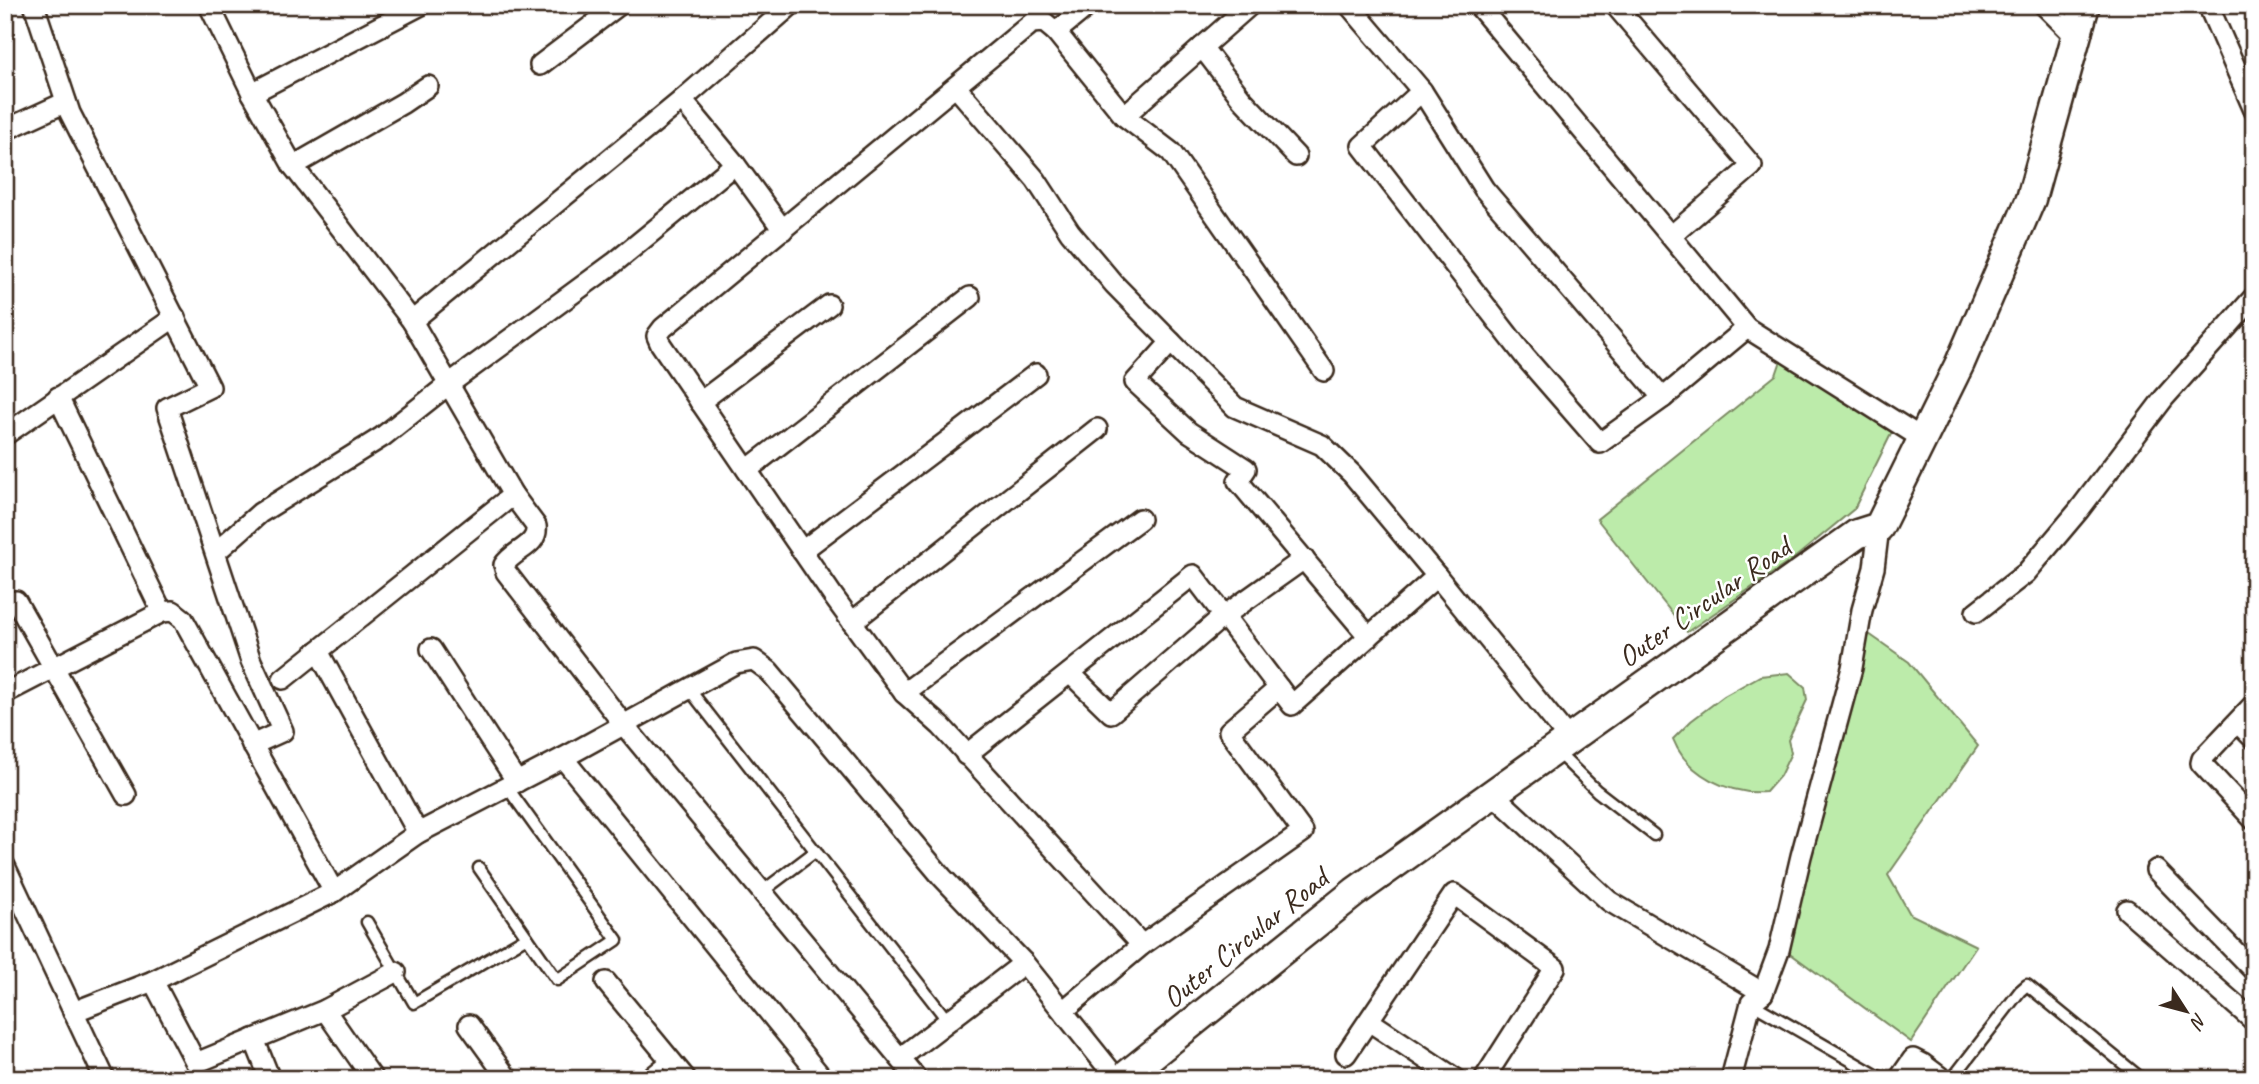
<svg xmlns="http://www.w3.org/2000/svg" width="2259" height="1084" font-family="Caveat,sans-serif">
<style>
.green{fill:#bcebaa;stroke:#7c8a64;stroke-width:2}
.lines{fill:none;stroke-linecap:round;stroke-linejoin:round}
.lane-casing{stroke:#3b2a1e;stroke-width:15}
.street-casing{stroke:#3b2a1e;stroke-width:24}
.secondary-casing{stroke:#3b2a1e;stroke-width:33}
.lane{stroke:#fff;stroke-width:10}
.street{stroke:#fff;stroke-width:19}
.secondary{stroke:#fff;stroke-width:28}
.labels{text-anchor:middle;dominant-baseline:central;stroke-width:5;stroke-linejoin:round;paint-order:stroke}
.street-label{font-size:30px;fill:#3b2a1e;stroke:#fff}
</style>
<rect width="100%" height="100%" fill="#fff"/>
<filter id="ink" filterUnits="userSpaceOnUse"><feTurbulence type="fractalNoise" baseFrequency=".0143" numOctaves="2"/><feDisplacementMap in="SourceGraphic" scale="14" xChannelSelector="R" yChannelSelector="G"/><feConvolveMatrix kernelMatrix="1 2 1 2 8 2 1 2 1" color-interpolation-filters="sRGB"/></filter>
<g filter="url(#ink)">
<g class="green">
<polygon points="1784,352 1895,426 1854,509 1792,560 1687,632 1597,519 1776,375"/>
<polygon points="1869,634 1909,662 1978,746 1888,875 1910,914 1976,946 1911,1042 1787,951"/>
<path d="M 1789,673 L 1805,687 L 1807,700 L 1788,740 L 1791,753 L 1780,776 L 1766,792 C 1729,795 1687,775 1673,739 L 1691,721 L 1724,696 L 1760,676 Z"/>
</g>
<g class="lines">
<g class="lane-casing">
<g id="lane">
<polyline points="689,689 948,1021"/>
<polyline points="1557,752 1597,791 1654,835"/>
<polyline points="479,868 557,980 617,940 507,787"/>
<polyline points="763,891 816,851"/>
<polyline points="367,922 414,1003 527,937"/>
<polyline points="1751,1003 1883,1079"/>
<polyline points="643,1079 669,1058"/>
<polyline points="1952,1079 2020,991 2027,985 2142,1079"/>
</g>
</g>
<g class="street-casing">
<g id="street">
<polyline points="34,5 70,113 210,387 167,408 251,661 283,731 252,745"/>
<path d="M 209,5 L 252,93 L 293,166 L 412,321 L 513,495 L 536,526 C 539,546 513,550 504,565 L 506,572 L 624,725 L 917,1079"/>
<polyline points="1349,5 1422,91 1484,189 1663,398"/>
<polyline points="1478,5 1747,328 1923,439"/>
<polyline points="1615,5 1752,166 1671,236"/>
<polyline points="2044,5 2076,37"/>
<polyline points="2208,5 2254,110"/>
<polyline points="1056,32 1089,5"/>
<polyline points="1202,47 1242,99 1296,156"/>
<polyline points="540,65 619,5"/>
<polyline points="956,87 1036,180 1070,232 1114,284 1235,407 1322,445 1352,474 1437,576"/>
<polyline points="1422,91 1362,146 1526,358 1600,443 1663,398 1747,328"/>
<polyline points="252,93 421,5"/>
<polyline points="682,100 735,164 783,230"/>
<polyline points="1124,116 1171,152 1324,371"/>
<polyline points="5,130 66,102"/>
<polyline points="293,166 403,103 428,86"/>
<polyline points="412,321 682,100 791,5"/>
<polyline points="1171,342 1135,382 1189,432 1246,469 1238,481 1369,637"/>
<polyline points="58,397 162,612"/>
<polyline points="700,402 829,305"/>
<polyline points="5,435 175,317"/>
<polyline points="747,470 970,297"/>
<polyline points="802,551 1036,374"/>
<polyline points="216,552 260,513 382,437 449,384 614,263 735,164"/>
<polyline points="16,601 126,795"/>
<polyline points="1976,612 2026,573 2079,510 2164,398 2254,297"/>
<polyline points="852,622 1097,429"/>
<polyline points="431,649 517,782"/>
<polyline points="318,651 418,833"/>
<polyline points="1070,673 1111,713 1221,618 1304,559"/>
<polyline points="283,679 513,495"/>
<polyline points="5,693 162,612 173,611 183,619 334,892"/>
<polyline points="904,693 1140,519"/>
<polyline points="2254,704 2202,759 2201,763 2254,820"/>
<polyline points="2238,723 2254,739"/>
<polyline points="966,755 1193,575 1292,705 1437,576 1569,739"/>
<polyline points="563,758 823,1079"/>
<polyline points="1493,794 1609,901 1763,993"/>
<polyline points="5,866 105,1079"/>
<polyline points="2156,870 2254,971"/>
<polyline points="2127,910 2254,1021"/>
<polyline points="1142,945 941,726 904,693 833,596 660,343 657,336 663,328 1032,23 1044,22 1056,32 1124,116 1250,5"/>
<polyline points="153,981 196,1063 325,1010 396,972"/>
<polyline points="606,982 686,1079"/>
<polyline points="325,1010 373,1079"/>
<polyline points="1063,1011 1142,945 1303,832 1229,731 1279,688"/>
<polyline points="73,1012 153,981 334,892 418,833 563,758 736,663 754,660 769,671 942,877 1024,963 1117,1079"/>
<polyline points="1369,1021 1456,1079"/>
<polyline points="469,1025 508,1079"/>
<polyline points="254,1039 270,1079"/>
<polyline points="1346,1054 1454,894 1555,968 1484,1079"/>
<polyline points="900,1058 1024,963"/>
<polyline points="1731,1079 1751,1003 1763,993 1779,950 1801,856 1852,668 1862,610 1874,568 1879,527"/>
<polyline points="1899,1079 1913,1059 1923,1064 1943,1079"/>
</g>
</g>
<g class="secondary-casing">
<polyline id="secondary" points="1122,1079 1355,892 1857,534 1879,527 1960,363 2031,199 2085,5"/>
</g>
<use href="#lane" class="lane"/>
<use href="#street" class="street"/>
<use href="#secondary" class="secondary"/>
</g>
</g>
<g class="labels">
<g class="street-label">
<text transform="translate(1704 602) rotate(-35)">Outer Circular Road</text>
<text transform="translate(1245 938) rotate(-39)">Outer Circular Road</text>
</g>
</g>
<rect width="2259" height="1084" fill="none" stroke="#fff" stroke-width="28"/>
<rect x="14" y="14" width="2231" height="1056" fill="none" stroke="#3b2a1e" stroke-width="2.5" filter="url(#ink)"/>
<g transform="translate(2186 1011) rotate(126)" stroke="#ffffff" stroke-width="5" paint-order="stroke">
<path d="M0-5L12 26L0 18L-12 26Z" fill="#3b2a1e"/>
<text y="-10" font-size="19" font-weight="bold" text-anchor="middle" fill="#3b2a1e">N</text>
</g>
</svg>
